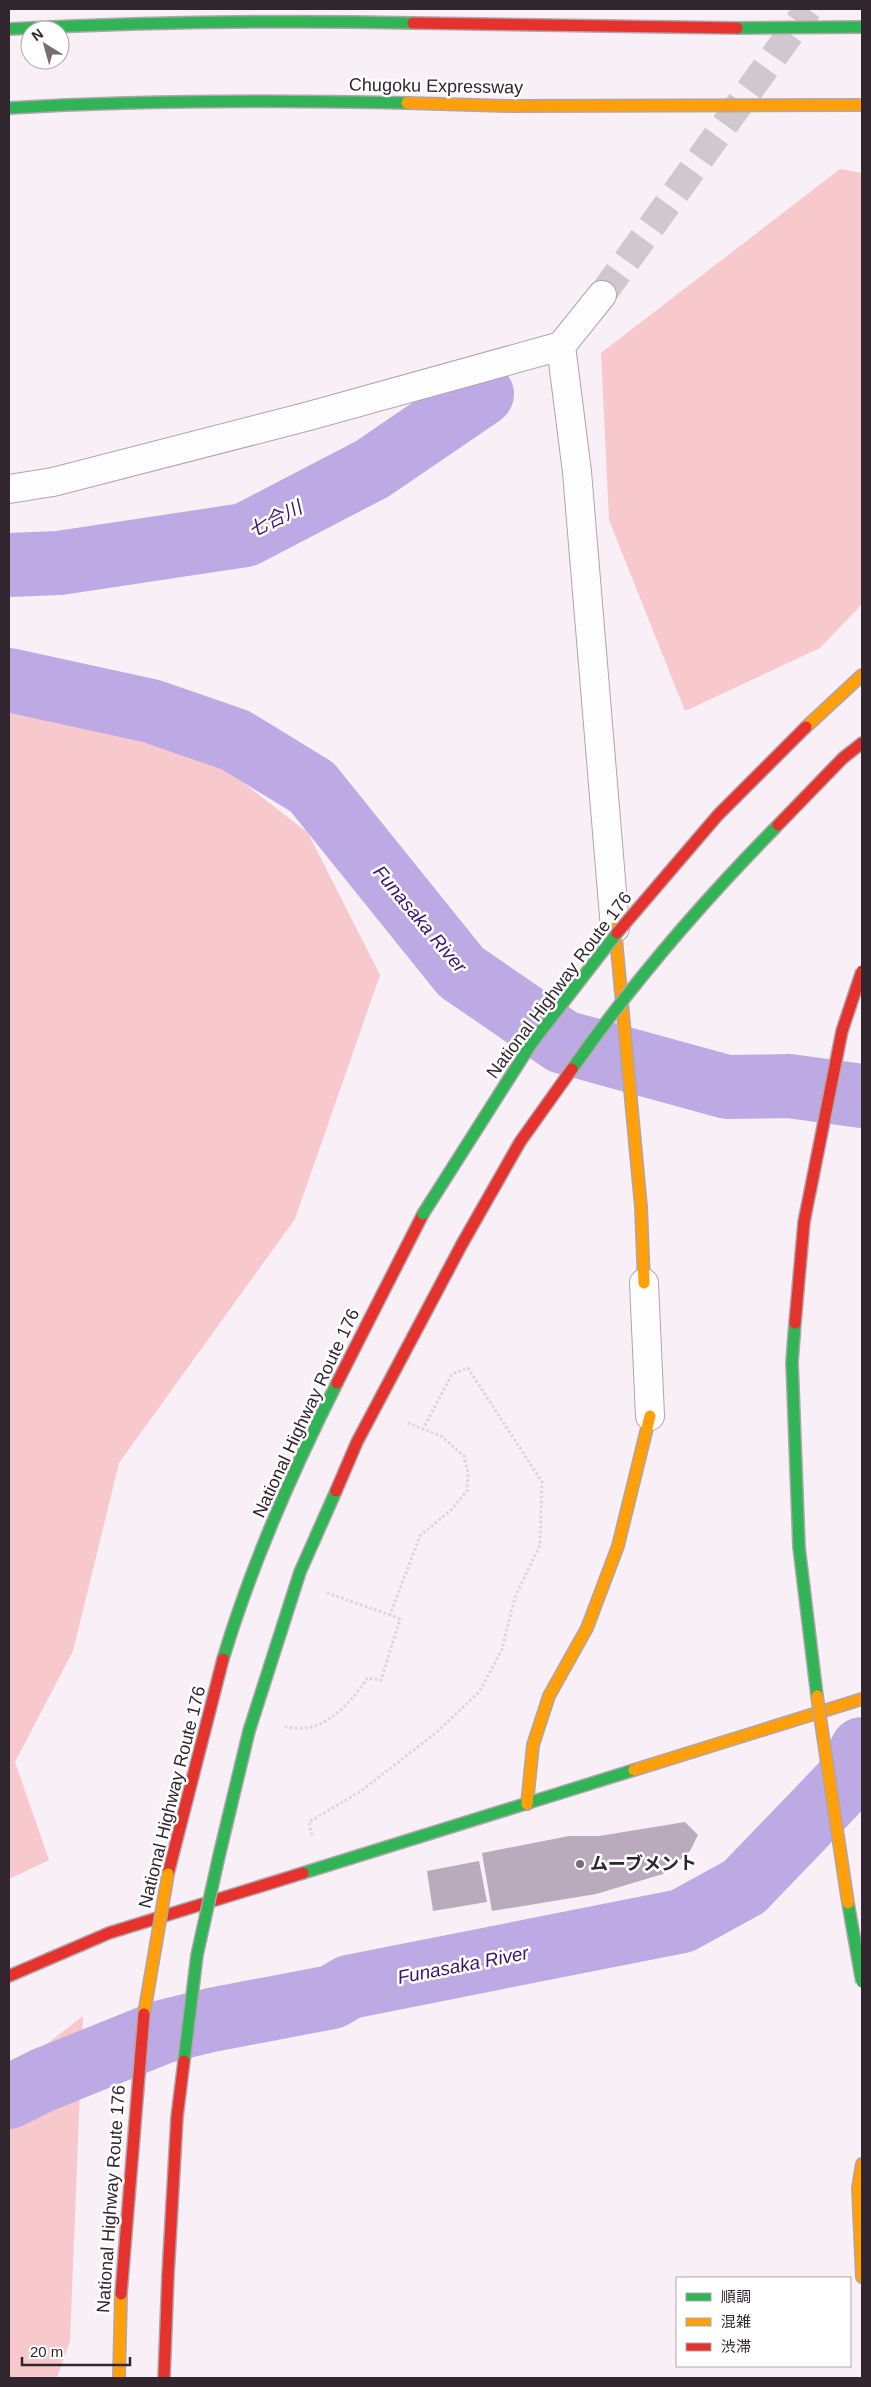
<svg xmlns="http://www.w3.org/2000/svg" width="871" height="2387" font-family="Arial,'Noto Sans JP',sans-serif">
<style>
.forest{fill:#f8c9cc}
.lines{fill:none;stroke-linecap:round;stroke-linejoin:round}
.river{stroke:#bdaae4;stroke-width:64}
.building{fill:#baabbc}
.street-tunnel{stroke:#d1c7ce;stroke-width:28;stroke-dasharray:28 14;stroke-linecap:butt}
.street-casing{stroke:#afa5ac;stroke-width:30}
.fast-casing{stroke:#afa5ac;stroke-width:14}
.slow-casing{stroke:#afa5ac;stroke-width:14}
.jam-casing{stroke:#afa5ac;stroke-width:14}
.path{stroke:#dad7d9;stroke-width:3;stroke-dasharray:2.5 2.5;stroke-linecap:butt}
.street{stroke:#fefdfe;stroke-width:28}
.fast{stroke:#30b455;stroke-width:11}
.slow{stroke:#ff9f0a;stroke-width:11}
.jam{stroke:#e5322d;stroke-width:11}
.fast-bridge-casing{stroke:#afa5ac;stroke-width:14;stroke-linecap:butt}
.slow-bridge-casing{stroke:#afa5ac;stroke-width:14;stroke-linecap:butt}
.jam-bridge-casing{stroke:#afa5ac;stroke-width:14;stroke-linecap:butt}
.fast-bridge{stroke:#30b455;stroke-width:11}
.slow-bridge{stroke:#ff9f0a;stroke-width:11}
.jam-bridge{stroke:#e5322d;stroke-width:11}
.poi-dot{fill:#776c74;stroke:#fff;stroke-width:2}
.labels{text-anchor:middle;dominant-baseline:central;stroke-width:5;stroke-linejoin:round;paint-order:stroke}
.street-label{font-size:18px;fill:#31262e;stroke:#fff}
.poi-label{font-size:18px;font-weight:bold;fill:#31262e;stroke:#fff;text-anchor:start}
.water-label{font-size:19px;font-style:italic;fill:#3a1370;stroke:#fff}
</style>
<rect width="100%" height="100%" fill="#f9eff6"/>
<g class="forest">
<polygon points="840,169 862,173 862,604 820,648 685,711 609,520 601,353"/>
<polygon points="9,694 137,700 308,833 380,975 295,1219 119,1463 73,1651 15,1762 49,1860 9,1879"/>
<polygon points="83,2016 70,2341 57,2378 9,2378 9,2073"/>
</g>
<g class="lines">
<g class="river">
<polyline points="9,565 59,563 245,535 372,469 482,394"/>
<polyline points="9,680 151,711 235,740 312,787 461,972 563,1042 727,1087 789,1086 862,1096"/>
<polyline points="9,2097 43,2080 162,2032 211,2020 332,1997 349,1987 682,1921 744,1887 845,1782 862,1749"/>
</g>
</g>
<g class="building">
<polygon points="685,1822 698,1835 690,1851 663,1874 596,1894 492,1911 482,1853 569,1836 599,1836"/>
<polygon points="479,1861 487,1902 433,1911 427,1871"/>
</g>
<g class="lines">
<polyline class="street-tunnel" points="602,295 808,9"/>
<g class="street-casing">
<g id="street">
<polyline points="602,295 561,346 577,472 615,928"/>
<polyline points="9,489 53,482 309,416 561,346"/>
<polyline points="644,1283 650,1416"/>
</g>
</g>
<g class="fast-casing">
<g id="fast">
<polyline points="737,28 862,27"/>
<path d="M 9,29 C 144,22 278,20 413,23"/>
<path d="M 9,108 C 142,100 274,100 407,103"/>
<path d="M 223,1659 C 252,1563 292,1472 337,1383"/>
<polyline points="219,1856 249,1731 300,1572 336,1491"/>
<polyline points="303,1873 634,1770"/>
</g>
</g>
<g class="slow-casing">
<g id="slow">
<polyline points="407,103 507,106 862,105"/>
<polyline points="806,727 862,675"/>
<polyline points="615,928 641,1207 644,1283"/>
<polyline points="634,1770 862,1699"/>
<polyline points="527,1804 533,1745 549,1696 587,1628 618,1546 650,1416"/>
<polyline points="862,2164 858,2188 862,2277"/>
<polyline points="119,2378 121,2294"/>
</g>
</g>
<g class="jam-casing">
<g id="jam">
<polyline points="413,23 737,28"/>
<polyline points="843,758 862,743"/>
<polyline points="337,1383 423,1214"/>
<polyline points="336,1491 357,1442 462,1244"/>
<polyline points="168,1874 223,1659"/>
<polyline points="9,1976 109,1933 303,1873"/>
<polyline points="164,2378 168,2275"/>
</g>
</g>
<g class="path">
<polyline points="327,1593 390,1615"/>
<path d="M 285,1727 C 291,1727 298,1729 305,1728 C 330,1726 355,1698 367,1678 L 381,1680 L 400,1619 L 390,1615 L 420,1536 L 451,1510 L 467,1491 L 468,1473 L 464,1456 L 441,1436 L 405,1422"/>
<polyline points="312,1835 309,1822 361,1791 437,1732 480,1691 502,1649 515,1597 540,1545 542,1482 468,1368 452,1374 423,1429"/>
</g>
<use href="#street" class="street"/>
<use href="#fast" class="fast"/>
<use href="#slow" class="slow"/>
<use href="#jam" class="jam"/>
<g class="fast-bridge-casing">
<g id="fast-bridge">
<path d="M 572,1069 C 633,982 703,901 778,825"/>
<polyline points="423,1214 531,1044 617,933"/>
<polyline points="795,1323 792,1362 799,1547 817,1696"/>
<polyline points="848,1903 862,1982"/>
<polyline points="184,2061 197,1955 219,1856"/>
</g>
</g>
<g class="slow-bridge-casing">
<g id="slow-bridge">
<polyline points="817,1696 848,1903"/>
<polyline points="144,2014 168,1874"/>
</g>
</g>
<g class="jam-bridge-casing">
<g id="jam-bridge">
<polyline points="778,825 843,758"/>
<polyline points="617,933 718,815 806,727"/>
<polyline points="462,1244 520,1142 572,1069"/>
<polyline points="795,1323 804,1222 842,1031 862,971"/>
<polyline points="168,2275 177,2117 184,2061"/>
<polyline points="121,2294 144,2014"/>
</g>
</g>
<use href="#fast-bridge" class="fast-bridge"/>
<use href="#slow-bridge" class="slow-bridge"/>
<use href="#jam-bridge" class="jam-bridge"/>
</g>
<circle class="poi-dot" cx="580" cy="1864" r="5"/>
<g class="labels">
<g class="street-label">
<text transform="translate(436 86) rotate(1)">Chugoku Expressway</text>
<text transform="translate(559 985) rotate(-53)">National Highway Route 176</text>
<text transform="translate(306 1413) rotate(-65)">National Highway Route 176</text>
<text transform="translate(172 1797) rotate(-76)">National Highway Route 176</text>
<text transform="translate(111 2199) rotate(-86)">National Highway Route 176</text>
</g>
<g class="poi-label">
<text x="590" y="1864">ムーブメント</text>
</g>
<g class="water-label">
<text transform="translate(275 519) rotate(-27)">七合川</text>
<text transform="translate(420 919) rotate(50)">Funasaka River</text>
<text transform="translate(463 1965) rotate(-11)">Funasaka River</text>
</g>
</g>
<rect width="871" height="2387" fill="none" stroke="#31262e" stroke-width="20"/>
<rect x="676" y="2277" width="175" height="90" fill="#ffffff" stroke="#ada8ab"/>
<rect x="686" y="2293" width="25" height="8" fill="#30b455" stroke="#ada8ab"/>
<text x="721" y="2302" font-size="15" fill="#31262e">順調</text>
<rect x="686" y="2318" width="25" height="8" fill="#ff9f0a" stroke="#ada8ab"/>
<text x="721" y="2327" font-size="15" fill="#31262e">混雑</text>
<rect x="686" y="2343" width="25" height="8" fill="#e5322d" stroke="#ada8ab"/>
<text x="721" y="2352" font-size="15" fill="#31262e">渋滞</text>
<g transform="translate(45 45) rotate(323)"><circle r="24" fill="#ffffff" stroke="#ada8ab"/>
<path d="M0-4L9 19L0 12L-9 19Z" fill="#776c74"/>
<text y="-8" font-size="14" font-weight="bold" text-anchor="middle" fill="#31262e">N</text>
</g>
<path d="M22 2357v8h108v-8" fill="none" stroke="#31262e" stroke-width="2.5"/>
<text x="30" y="2357" font-size="15" fill="#31262e" stroke="#ffffff" stroke-width="4" paint-order="stroke">20 m</text>
</svg>
